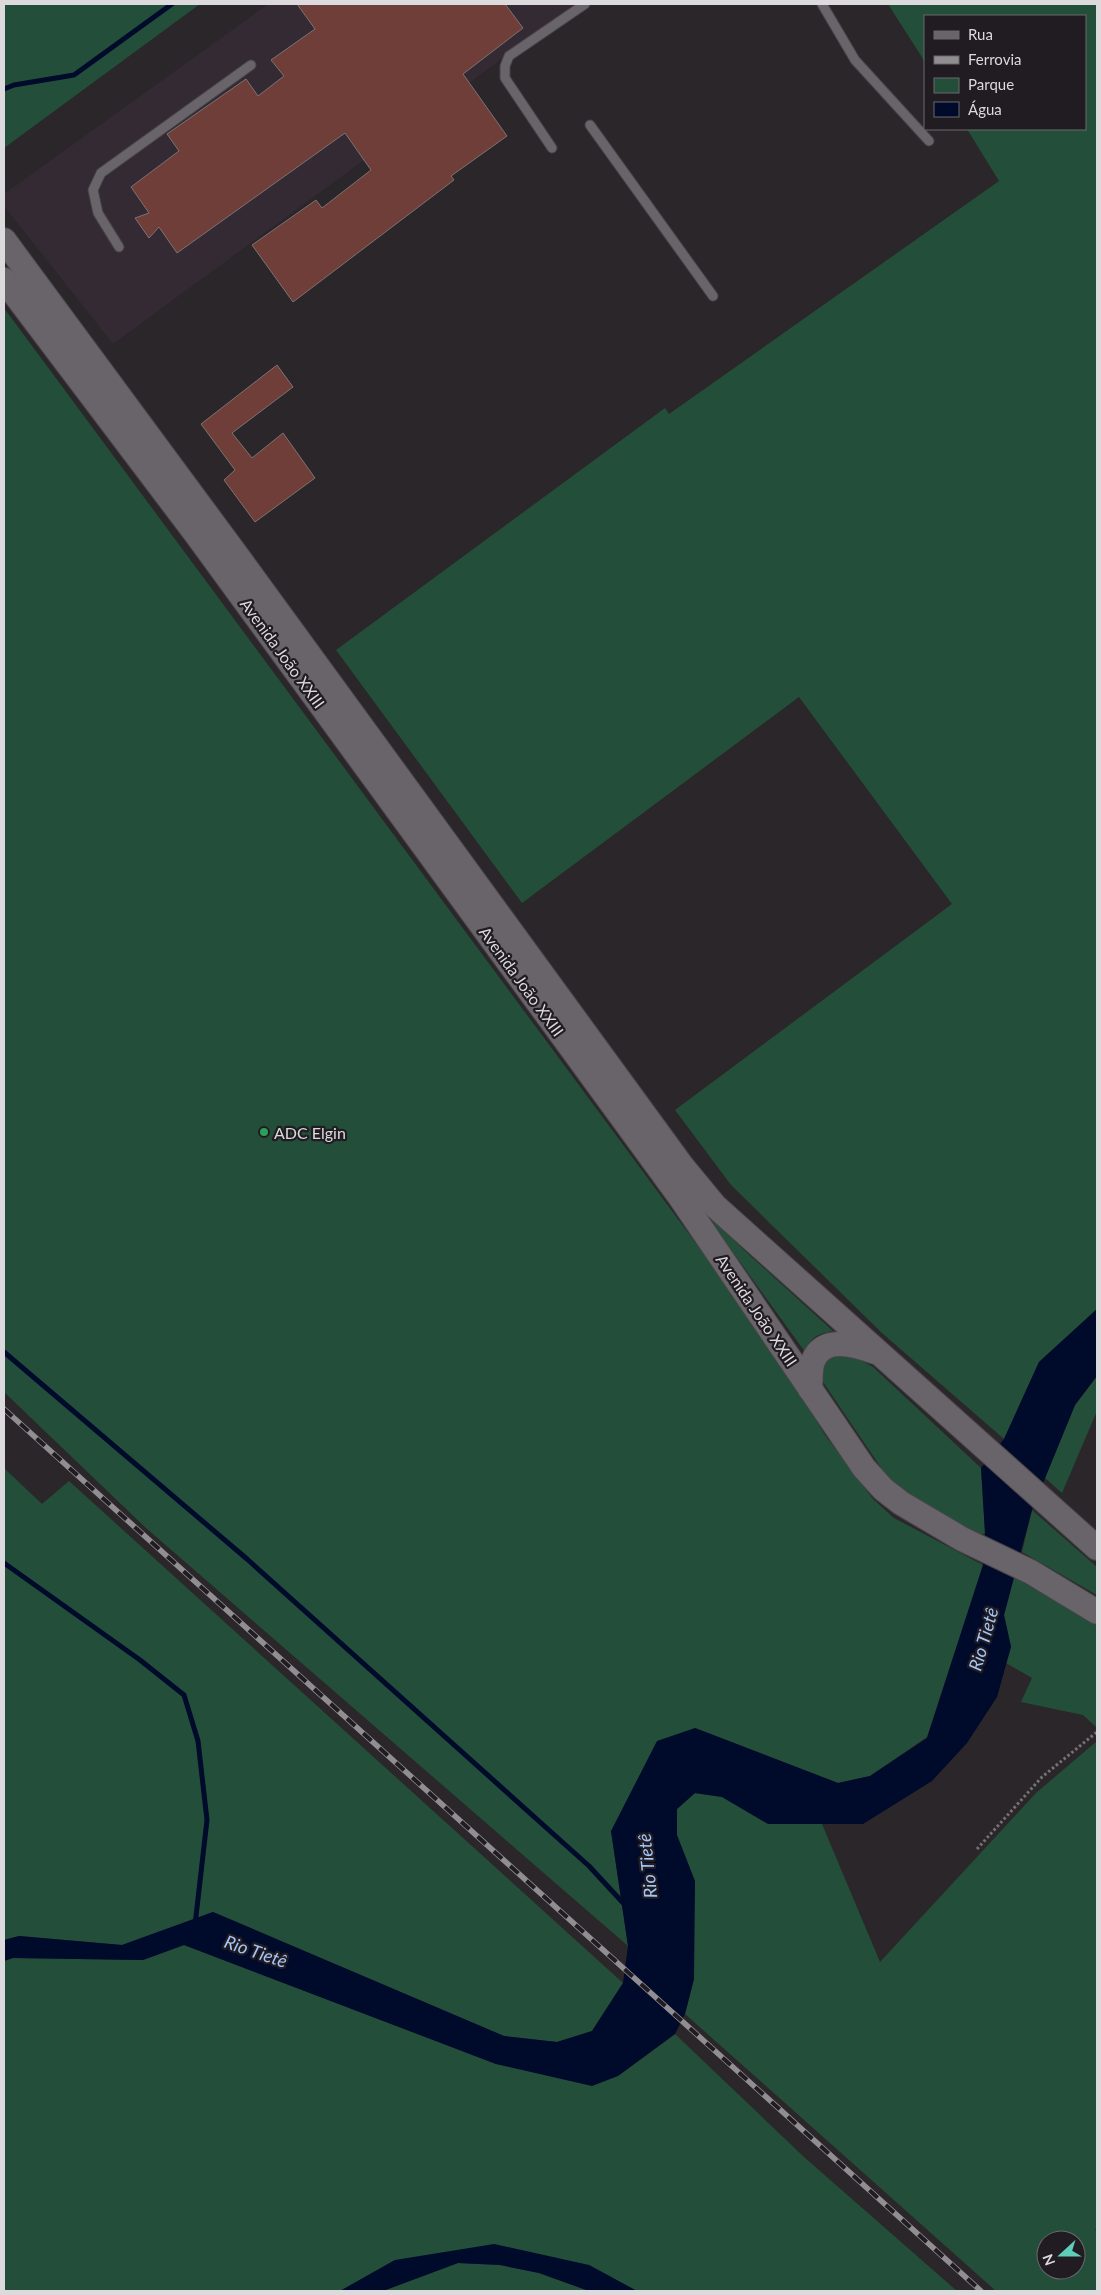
<svg xmlns="http://www.w3.org/2000/svg" width="1101" height="2295" font-family="Lato,sans-serif">
<style>
.built{fill:#332a34}
.green{fill:#234f3a;fill-rule:evenodd}
.water{fill:#000a2b}
.lines{fill:none;stroke-linecap:round;stroke-linejoin:round}
.stream{stroke:#000a2b;stroke-width:5}
.building{fill:#6f3e39;stroke:#7c7372}
.lane-casing{stroke:#474448;stroke-width:11}
.secondary-casing{stroke:#474448;stroke-width:26}
.path{stroke:#767276;stroke-width:3;stroke-dasharray:2.5 2.5;stroke-linecap:butt}
.lane{stroke:#69646a;stroke-width:9}
.secondary{stroke:#69646a;stroke-width:24}
.rail-casing{stroke:#918e92;stroke-width:5.5}
.rail{stroke:#201c21;stroke-width:4;stroke-dasharray:11;stroke-linecap:butt}
.leisure-dot{fill:#2e9e5b;stroke:#201c21;stroke-width:2}
.labels{text-anchor:middle;dominant-baseline:central;stroke-width:4.5;stroke-linejoin:round;paint-order:stroke}
.street-label{font-size:16px;fill:#dcdadd;stroke:#201c21}
.poi-label{font-size:16px;fill:#dcdadd;stroke:#201c21;text-anchor:start}
.water-label{font-size:18px;font-style:italic;fill:#a6c6f9;stroke:#201c21}
</style>
<rect width="100%" height="100%" fill="#2a262a"/>
<polygon class="built" points="268,4 577,4 113,344 4,206 4,194"/>
<g class="green">
<polygon points="4,4 200,4 4,148"/>
<polygon points="888,4 1097,4 1097,1309 1039,1362 1004,1439 882,1333 731,1185 675,1110 952,904 799,697 522,903 336,650 665,408 669,414 999,181 967,129 1085,129 1085,16 925,16 925,62"/>
<polygon points="4,308 766,1338 825,1435 873,1499 894,1518 983,1565 927,1737 870,1776 838,1783 695,1728 611,1831 628,1946 146,1528 4,1392"/>
<path d="M 696,1201 L 744,1250 L 833,1331 C 817,1334 811,1337 805,1352 Z"/>
<polygon points="832,1351 857,1358 873,1367 981,1468 985,1533 981,1535 921,1503 886,1475 823,1382 819,1369"/>
<polygon points="1097,1376 1097,1411 1062,1493 1045,1478 1075,1405"/>
<polygon points="4,1468 42,1504 69,1481 623,1983 592,2031 557,2042 504,2036 213,1912 122,1945 19,1936 4,1940"/>
<polygon points="1032,1510 1097,1567 1097,1595 1022,1552"/>
<polygon points="1014,1577 1097,1624 1096,1727 1083,1715 1021,1702 1032,1678 1006,1663 1011,1647 1004,1615"/>
<path d="M 1097,1741 L 1097,2227 L 1095,2230 L 1097,2231 L 1097,2291 L 996,2291 L 685,2014 L 694,1979 L 677,1835 L 677,1809 L 695,1793 L 722,1797 L 768,1823 L 822,1824 L 880,1962 L 1036,1793 ZM 1046,2240 L 1076,2240 L 1076,2270 L 1046,2270 Z"/>
<polygon points="184,1945 496,2064 618,2076 675,2034 804,2157 957,2291 637,2291 589,2265 395,2260 340,2291 4,2291 4,1961 13,1958 143,1960"/>
<polygon points="458,2263 500,2265 539,2273 589,2291 383,2291"/>
</g>
<g class="water">
<polygon points="1097,1309 1097,1376 1075,1405 1032,1510 1004,1615 1011,1647 997,1697 967,1743 932,1781 863,1824 768,1824 722,1797 695,1793 677,1809 677,1835 695,1881 694,1979 685,2014 675,2034 618,2076 592,2086 496,2064 184,1945 143,1960 13,1958 4,1961 4,1940 19,1936 122,1945 213,1912 504,2036 557,2042 592,2031 623,1983 628,1946 611,1831 657,1741 695,1728 838,1783 870,1776 927,1738 983,1565 985,1533 981,1468 1004,1439 1039,1362"/>
<polygon points="494,2244 589,2265 637,2291 589,2291 539,2273 500,2265 458,2263 383,2291 340,2291 395,2260"/>
</g>
<g class="lines">
<g class="stream">
<polyline points="4,89 14,85 74,75 172,4"/>
<polyline points="4,1352 247,1559 589,1866 625,1905"/>
<polyline points="4,1563 140,1660 184,1695 198,1741 207,1820 195,1925"/>
</g>
</g>
<g class="building">
<polygon points="297,4 505,4 523,28 463,74 507,136 451,176 454,180 293,302 252,245 316,200 322,208 371,170 345,133 177,253 159,227 149,238 135,218 149,213 131,187 179,151 167,134 246,79 258,96 284,76 271,60 315,29"/>
<polygon points="277,365 293,387 232,433 252,458 283,433 315,478 255,522 224,480 235,470 201,424"/>
</g>
<g class="lines">
<g class="lane-casing">
<g id="lane">
<polyline points="822,4 855,60 929,141"/>
<polyline points="590,125 713,296"/>
<polyline points="552,148 505,78 505,66 509,56 585,4"/>
<polyline points="119,247 98,213 93,190 101,173 251,65"/>
</g>
</g>
<g class="secondary-casing">
<g id="secondary">
<polyline points="4,240 238,557 639,1107 682,1166 715,1206 1097,1548"/>
<polyline points="4,280 196,534 680,1197 864,1468 883,1489 901,1503 962,1539 1031,1572 1097,1612"/>
<path d="M 810,1389 C 811,1380 810,1369 813,1361 C 823,1335 855,1345 875,1352"/>
</g>
</g>
<polyline class="path" points="977,1849 1042,1777 1097,1732"/>
<use href="#lane" class="lane"/>
<use href="#secondary" class="secondary"/>
<g class="rail-casing">
<polyline id="rail" points="4,1409 981,2291"/>
</g>
<use href="#rail" class="rail"/>
</g>
<circle class="leisure-dot" cx="264" cy="1132" r="5"/>
<g class="labels">
<g class="street-label">
<text transform="translate(283 653) rotate(54)">Avenida João XXIII</text>
<text transform="translate(522 981) rotate(54)">Avenida João XXIII</text>
<text transform="translate(757 1310) rotate(56)">Avenida João XXIII</text>
</g>
<g class="poi-label">
<text x="274" y="1132">ADC Elgin</text>
</g>
<g class="water-label">
<text transform="translate(983 1639) rotate(-74)">Rio Tietê</text>
<text transform="translate(647 1866) rotate(-96)">Rio Tietê</text>
<text transform="translate(256 1951) rotate(19)">Rio Tietê</text>
</g>
</g>
<rect width="1101" height="2295" fill="none" stroke="#dcdadd" stroke-width="10"/>
<rect x="924" y="15" width="162" height="115" fill="#201c21" stroke="#6b686c"/>
<rect x="934" y="31" width="25" height="8" fill="#69646a" stroke="#6b686c"/>
<text x="968" y="40" font-size="15" fill="#dcdadd">Rua</text>
<rect x="934" y="56" width="25" height="8" fill="#918e92" stroke="#6b686c"/>
<text x="968" y="65" font-size="15" fill="#dcdadd">Ferrovia</text>
<rect x="934" y="78" width="25" height="15" fill="#234f3a" stroke="#6b686c"/>
<text x="968" y="90" font-size="15" fill="#dcdadd">Parque</text>
<rect x="934" y="102" width="25" height="15" fill="#000a2b" stroke="#6b686c"/>
<text x="968" y="115" font-size="15" fill="#dcdadd">Água</text>
<g transform="translate(1061 2255) rotate(249)"><circle r="24" fill="#201c21" stroke="#6b686c"/>
<path d="M0-4L9 19L0 12L-9 19Z" fill="#5eceb8"/>
<text y="-8" font-size="14" font-weight="bold" text-anchor="middle" fill="#dcdadd">N</text>
</g>
</svg>
